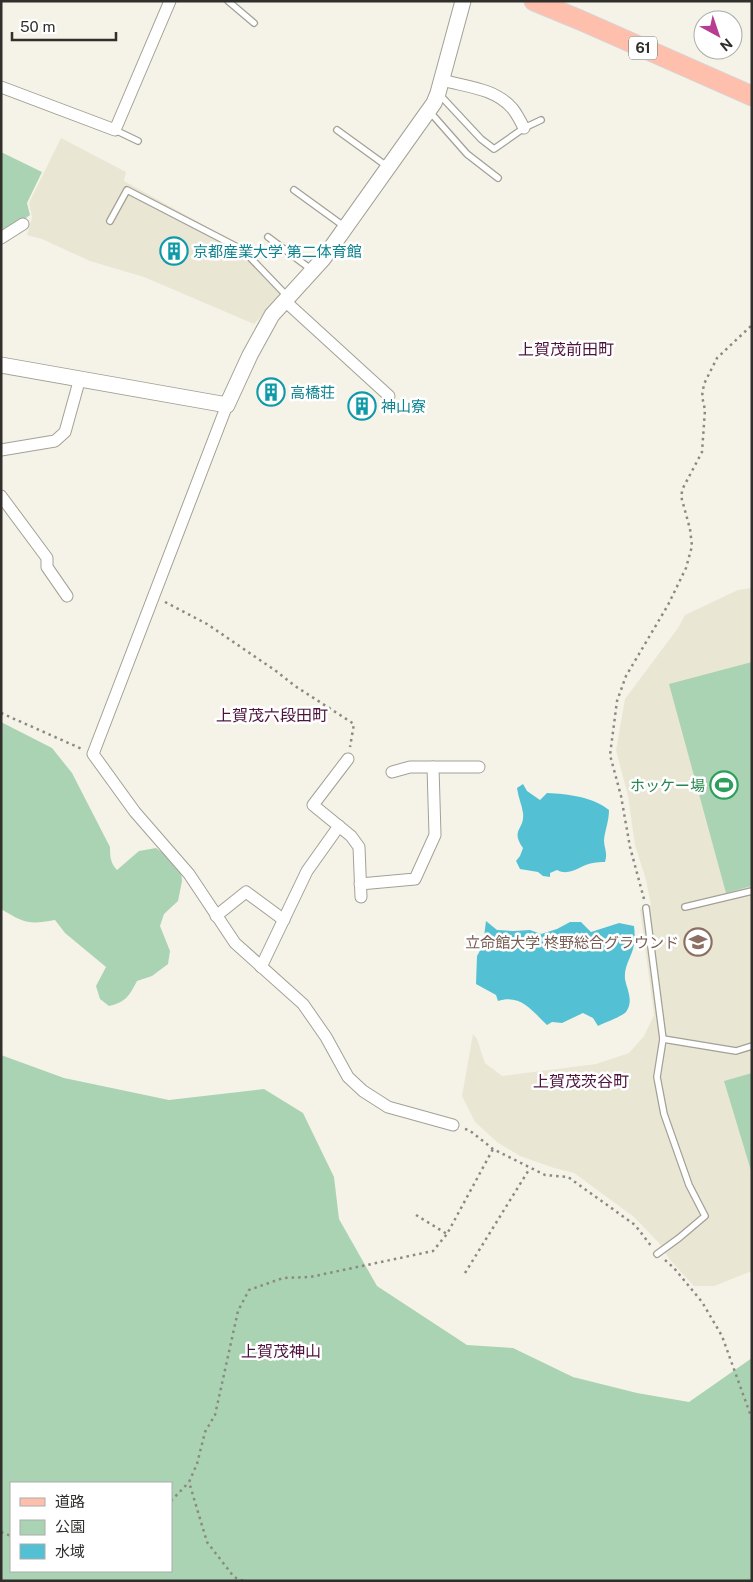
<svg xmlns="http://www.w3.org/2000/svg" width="753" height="1582" font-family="'Public Sans','Noto Sans JP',sans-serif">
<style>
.built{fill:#eae6d4}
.green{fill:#aad3b3;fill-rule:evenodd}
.water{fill:#53c1d3}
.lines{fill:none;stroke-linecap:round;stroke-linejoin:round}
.service-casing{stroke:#a3a196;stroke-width:8}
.minor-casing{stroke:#a3a196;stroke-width:13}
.tertiary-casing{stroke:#a3a196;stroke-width:17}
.primary-casing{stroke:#d6d5d5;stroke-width:21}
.path{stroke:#8b8a82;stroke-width:2.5;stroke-dasharray:2.5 4;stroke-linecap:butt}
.service{stroke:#fff;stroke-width:5.5}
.minor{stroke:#fff;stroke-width:11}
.tertiary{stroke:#fff;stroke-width:15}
.primary{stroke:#febfac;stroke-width:19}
.labels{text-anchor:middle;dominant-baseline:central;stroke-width:5;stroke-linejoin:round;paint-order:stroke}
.shield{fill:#fff;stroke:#6e6d6b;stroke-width:1}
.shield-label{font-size:14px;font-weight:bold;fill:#302f2b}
.culture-label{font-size:15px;fill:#0d838f;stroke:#fff;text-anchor:start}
.leisure-label{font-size:15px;fill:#27864d;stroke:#fff;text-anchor:end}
.education-label{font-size:15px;fill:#785e54;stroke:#fff;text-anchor:end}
.neighbourhood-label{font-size:16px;fill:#4d143c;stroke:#fff}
</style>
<rect width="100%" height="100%" fill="#f5f3e7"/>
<g class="built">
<polygon points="61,138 126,172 124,181 242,246 287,290 254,324 144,277 90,261 42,239 27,235 32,217 29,203"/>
<polygon points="752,588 752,1271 714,1286 694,1286 670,1260 659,1243 634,1217 574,1173 554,1168 520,1156 497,1142 475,1122 462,1096 473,1034 477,1039 485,1063 502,1076 596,1064 629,1053 644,1036 654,1015 640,909 651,905 646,880 635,845 628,796 616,750 625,699 678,628 685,615 738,590"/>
</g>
<g class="green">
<polygon points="1,152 42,172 27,203 30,215 1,236"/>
<polygon points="752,662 752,886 726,893 669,684"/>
<path d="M 1,722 L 52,748 L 72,773 L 110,847 C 110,855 110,863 117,870 L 139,851 L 156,848 L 171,859 L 181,871 L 182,881 L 178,901 L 164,914 L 160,926 L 170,951 L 168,964 L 152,976 L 137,981 C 129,996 126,1002 109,1006 L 100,999 L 96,986 L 106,967 L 65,933 L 55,920 C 29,925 24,923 1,909 Z"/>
<path d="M 1,1055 L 64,1078 L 169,1100 L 264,1089 L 303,1113 L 334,1177 L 339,1219 L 377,1286 L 467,1345 L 513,1348 L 573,1377 L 637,1393 L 689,1402 L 752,1358 L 752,1581 L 1,1581 ZM 171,1483 L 171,1571 L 11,1571 L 11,1483 Z"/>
<polygon points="752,1073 752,1174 724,1081"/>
</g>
<g class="water">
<path d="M 523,784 L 527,791 L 540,800 L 547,793 C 569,794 593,797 609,810 C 609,821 605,830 604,840 C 604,848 608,853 605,862 C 601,862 597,862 593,863 C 580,865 570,877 557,870 L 550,873 L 550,877 L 543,876 L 538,872 L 520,869 L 516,861 L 520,856 L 523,848 C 510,829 525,830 523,813 C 522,805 518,797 517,788 Z"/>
<path d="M 486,921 L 497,930 L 513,931 L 530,930 L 541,934 L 557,929 L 570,922 L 581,922 L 591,932 L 619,923 L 634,926 C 635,933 635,942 633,949 C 630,959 624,967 625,979 C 627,990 634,1001 626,1012 C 623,1016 604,1023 598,1026 L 593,1018 L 583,1013 L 562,1023 L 552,1022 L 547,1025 C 532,1011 521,994 498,1001 L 496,995 L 476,984 L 477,956 L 483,945 Z"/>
</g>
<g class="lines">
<g class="service-casing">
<g id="service">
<polyline points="228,1 254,23"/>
<polyline points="439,94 481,139 494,149 524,128 541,120"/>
<polyline points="430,112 467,154 498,178"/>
<polyline points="115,130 138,141"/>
<polyline points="337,130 388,167"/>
<polyline points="294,190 345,227"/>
<polyline points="110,221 127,190 243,250 287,296"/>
<polyline points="268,237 312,270"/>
<polyline points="685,907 752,891"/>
<polyline points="646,908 663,1039 657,1077 664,1114 689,1185 705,1216 679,1238 657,1254"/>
<polyline points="663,1039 736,1051 752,1046"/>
</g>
</g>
<g class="minor-casing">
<g id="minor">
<path d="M 442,80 C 467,87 494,88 512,108 C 517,114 521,122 524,128"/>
<polyline points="1,87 115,130 170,1"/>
<polyline points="1,238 23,224"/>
<polyline points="285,301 389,396"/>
<polyline points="227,405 93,754 135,812 189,874 235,943 303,1004 326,1037 348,1077 363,1091 388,1107 453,1125"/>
<polyline points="1,450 55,441 65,432 80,378"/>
<polyline points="1,496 47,558 47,567 67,596"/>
<polyline points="348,759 313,805 351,836 359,847 361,897"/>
<polyline points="392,772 410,767 479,767"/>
<polyline points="360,884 415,879 435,835 433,767"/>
<polyline points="216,916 246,892 284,920"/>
<polyline points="261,967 307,871 339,826"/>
</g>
</g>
<g class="tertiary-casing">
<polyline id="tertiary" points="1,365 227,405 250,355 272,315 323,259 434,103 438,93 463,1"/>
</g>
<g class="primary-casing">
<polyline id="primary" points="534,1 580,20 752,96"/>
</g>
<g class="path">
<polyline points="165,602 207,624 276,671 295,686 354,724 350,747"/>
<polyline points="1,713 82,749"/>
<polyline points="644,899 630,847 621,796 610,755 617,701 626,676 668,605 686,568 692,546 690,529 681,496 683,488 702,452 705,410 702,396 704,384 717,358 752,325"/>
<polyline points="465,1129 469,1130 493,1149 545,1175 568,1177 635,1225 652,1247"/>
<polyline points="416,1215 447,1234 493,1149"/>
<polyline points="665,1260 674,1268 702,1302 722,1336 752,1419"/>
<polyline points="465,1273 530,1168"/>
<polyline points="171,1501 189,1482"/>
<polyline points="1,1532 11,1536"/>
<polyline points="243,1581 234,1577 207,1542 189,1482 197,1464 205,1432 215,1415 238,1311 249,1290 283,1278 310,1277 433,1251 447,1234"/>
</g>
<use href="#service" class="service"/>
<use href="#minor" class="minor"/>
<use href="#tertiary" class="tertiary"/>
<use href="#primary" class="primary"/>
</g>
<defs>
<g id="building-ring" transform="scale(1.4375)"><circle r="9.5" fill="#fff" stroke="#0f9aa8" stroke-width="1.5"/><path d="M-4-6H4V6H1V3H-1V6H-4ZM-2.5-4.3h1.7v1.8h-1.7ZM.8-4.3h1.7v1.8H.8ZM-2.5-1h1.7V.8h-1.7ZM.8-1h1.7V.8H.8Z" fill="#0f9aa8"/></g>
<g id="stadium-ring" transform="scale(1.4375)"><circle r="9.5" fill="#fff" stroke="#2e9e5b" stroke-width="1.5"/><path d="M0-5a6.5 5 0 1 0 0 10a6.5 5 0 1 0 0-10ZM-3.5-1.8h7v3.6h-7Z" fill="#2e9e5b"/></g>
<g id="university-ring" transform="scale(1.4375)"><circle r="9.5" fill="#fff" stroke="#8d6e63" stroke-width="1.5"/><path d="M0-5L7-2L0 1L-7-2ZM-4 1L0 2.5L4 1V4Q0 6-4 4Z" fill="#8d6e63"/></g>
</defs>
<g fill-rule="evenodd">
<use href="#building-ring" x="174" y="251"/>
<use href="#building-ring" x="271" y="392"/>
<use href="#building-ring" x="362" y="406"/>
<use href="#stadium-ring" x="724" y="785"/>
<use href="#university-ring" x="698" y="942"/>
</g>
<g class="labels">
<rect class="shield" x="629" y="36.5" width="28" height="23" rx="4"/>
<g class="shield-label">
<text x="643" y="48">61</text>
</g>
<g class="culture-label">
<text x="193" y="251">京都産業大学 第二体育館</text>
<text x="290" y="392">高橋荘</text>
<text x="381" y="406">神山寮</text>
</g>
<g class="leisure-label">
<text x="705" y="785">ホッケー場</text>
</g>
<g class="education-label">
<text x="679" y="942">立命館大学 柊野総合グラウンド</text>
</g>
<g class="neighbourhood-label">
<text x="566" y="349">上賀茂前田町</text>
<text x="272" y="715">上賀茂六段田町</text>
<text x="581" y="1081">上賀茂茨谷町</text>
<text x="281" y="1351">上賀茂神山</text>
</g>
</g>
<rect width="753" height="1582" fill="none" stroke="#302f2b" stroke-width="5"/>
<rect x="10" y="1482" width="162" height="90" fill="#ffffff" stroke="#acacaa"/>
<rect x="20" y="1498" width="25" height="8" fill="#febfac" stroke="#acacaa"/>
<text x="55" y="1507" font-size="15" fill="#302f2b">道路</text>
<rect x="20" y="1520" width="25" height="15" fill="#aad3b3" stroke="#acacaa"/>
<text x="55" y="1532" font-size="15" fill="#302f2b">公園</text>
<rect x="20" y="1544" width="25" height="15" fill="#53c1d3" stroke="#acacaa"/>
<text x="55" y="1557" font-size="15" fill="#302f2b">水域</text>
<g transform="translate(718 35) rotate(140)"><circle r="24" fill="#ffffff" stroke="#acacaa"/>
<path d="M0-4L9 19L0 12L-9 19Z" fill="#b63d92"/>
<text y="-8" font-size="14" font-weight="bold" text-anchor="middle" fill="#302f2b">N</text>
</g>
<path d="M12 32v8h104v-8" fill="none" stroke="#302f2b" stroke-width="2.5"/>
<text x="20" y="32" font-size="15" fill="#302f2b" stroke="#ffffff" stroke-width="4" paint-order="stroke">50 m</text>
</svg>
